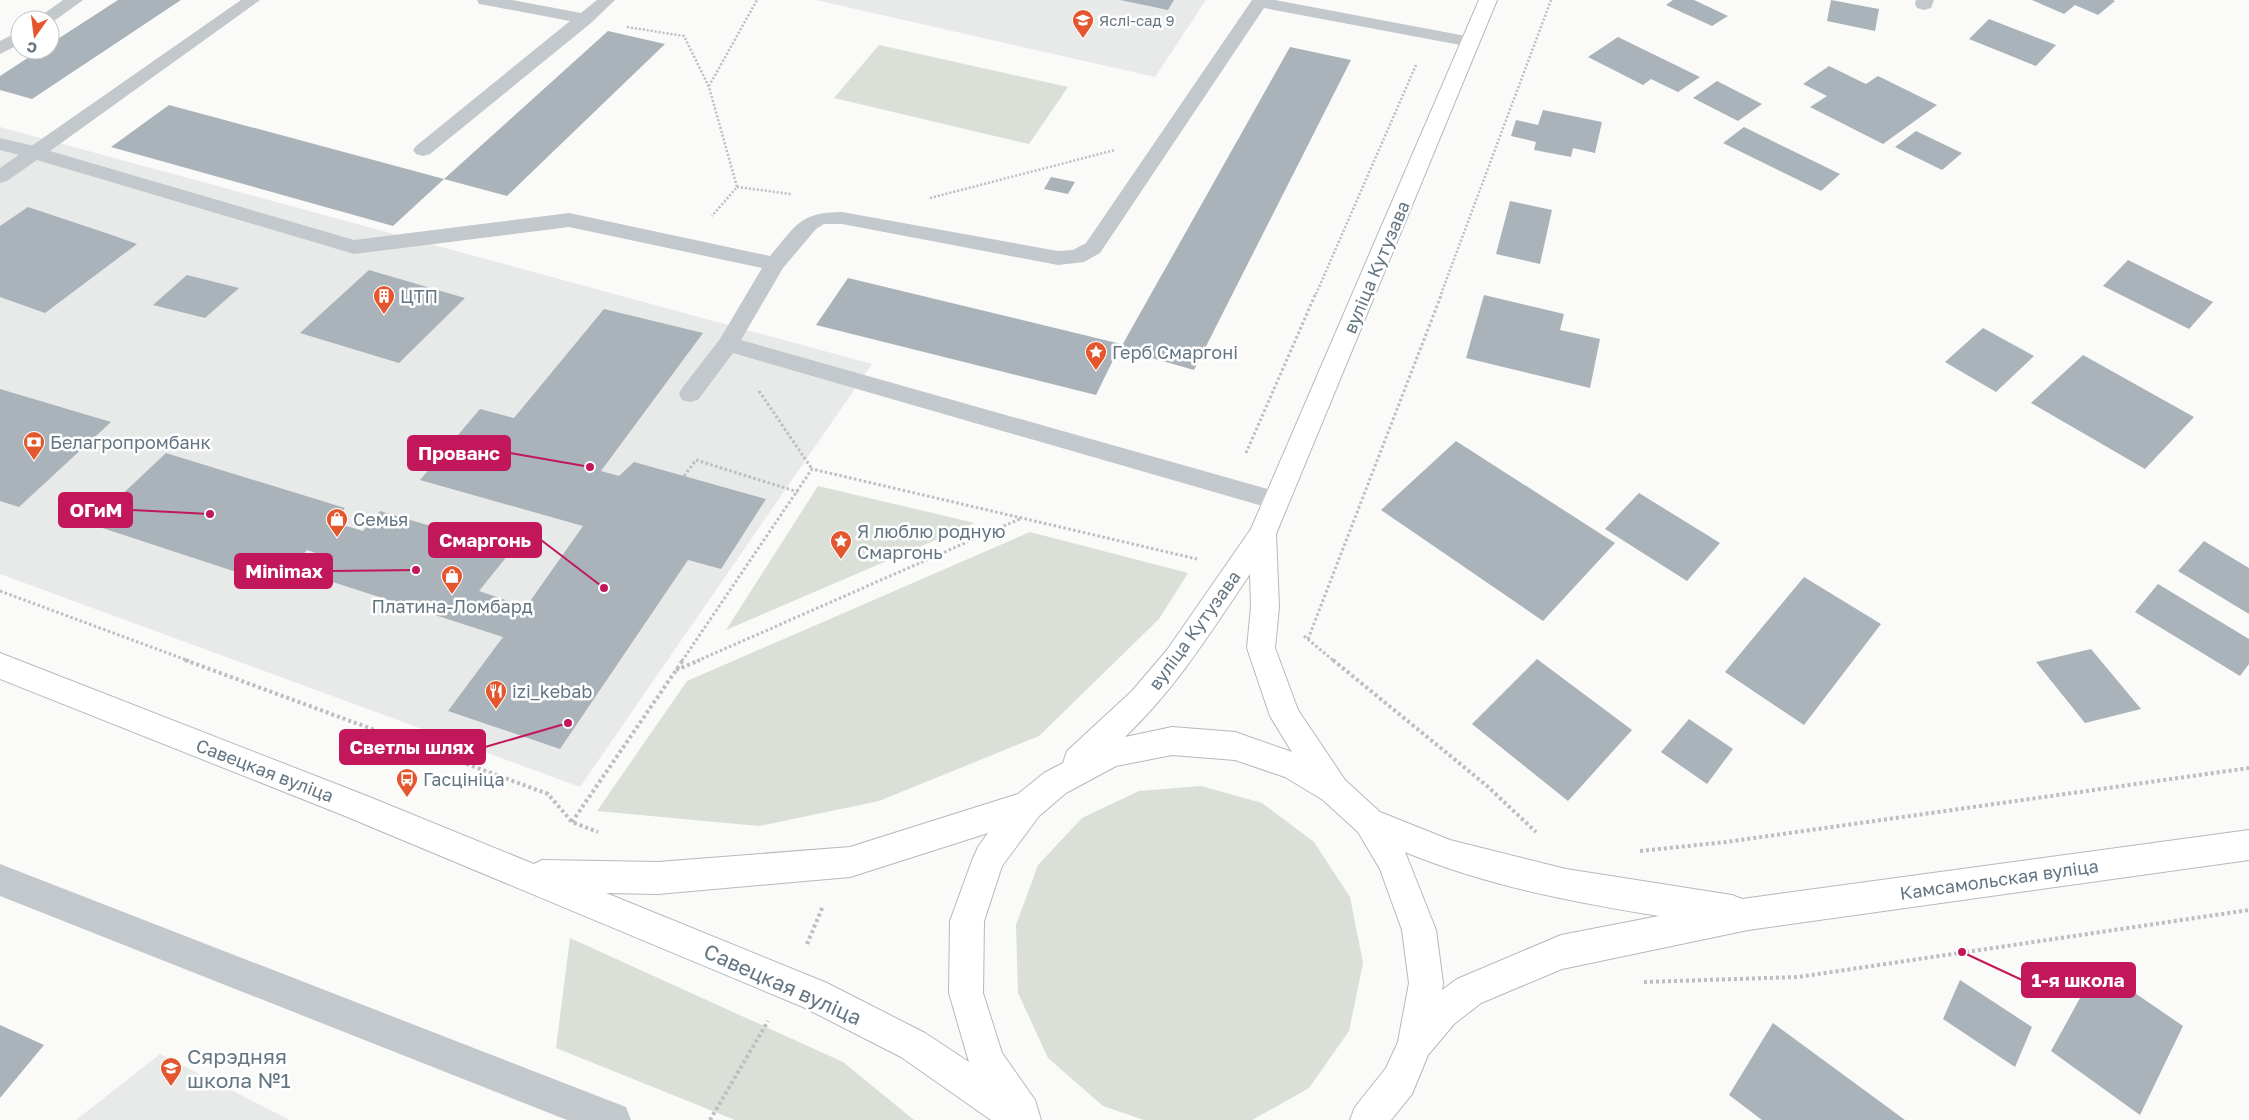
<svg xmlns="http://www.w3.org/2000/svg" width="2249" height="1120" font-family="'Golos Text',sans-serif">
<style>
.built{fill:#e8e9e9}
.green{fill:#dadfd7}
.building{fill:#aab3b9}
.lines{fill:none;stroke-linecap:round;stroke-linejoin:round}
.secondary-casing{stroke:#b3babf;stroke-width:2}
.path-far2{stroke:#bbbfc2;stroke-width:2.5;stroke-dasharray:2 2;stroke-linecap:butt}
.path-far1{stroke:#bbbfc2;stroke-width:3;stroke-dasharray:2.5 2.5;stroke-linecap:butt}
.path{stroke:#bbbfc2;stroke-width:4;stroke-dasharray:3 3;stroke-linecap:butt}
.service{fill:#c3c8cc;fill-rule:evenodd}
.pedestrian{fill:#c3c8cc;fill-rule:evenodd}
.minor{fill:#c3c8cc;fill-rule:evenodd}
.secondary{fill:#fff;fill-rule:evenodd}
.labels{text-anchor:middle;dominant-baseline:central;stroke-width:5;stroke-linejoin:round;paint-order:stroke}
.far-poi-label{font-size:15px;fill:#657683;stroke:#fff;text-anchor:start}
.street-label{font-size:18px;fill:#657683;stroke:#fff}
.poi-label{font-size:18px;fill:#657683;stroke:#fff;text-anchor:start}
.near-street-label{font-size:21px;fill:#657683;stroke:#fff}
.near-poi-label{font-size:21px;fill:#657683;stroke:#fff;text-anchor:start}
.leader{fill:none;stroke:#c2185b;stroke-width:2}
.callout-dot{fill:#c2185b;stroke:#fff;stroke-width:2}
.callout{fill:#c2185b;stroke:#c2185b;stroke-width:2}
.callout-label{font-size:19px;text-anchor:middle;font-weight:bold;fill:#fff}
</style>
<rect width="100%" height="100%" fill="#fafaf8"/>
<g class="built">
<polygon points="816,0 1206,0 1155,77"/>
<polygon points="0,127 872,364 580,787 0,574"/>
<polygon points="160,1054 290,1120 76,1120"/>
</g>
<g class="green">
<polygon points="879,45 1068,87 1029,144 834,98"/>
<polygon points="818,486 975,523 726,630"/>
<polygon points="1030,532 1188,573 1159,619 1039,736 879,801 759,826 597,811 687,681"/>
<polygon points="1201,786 1262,803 1314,842 1350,897 1363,963 1349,1031 1309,1088 1252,1120 1144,1120 1103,1106 1048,1058 1018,993 1016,925 1038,865 1082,818 1139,791"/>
<polygon points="570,938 843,1062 914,1120 735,1120 556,1048"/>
</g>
<g class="building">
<polygon points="118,0 181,0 32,99 0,90 0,76 40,50 50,50 50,44"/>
<polygon points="1120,0 1174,0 1168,10"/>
<polygon points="1673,0 1694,0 1728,16 1712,26 1666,5"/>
<polygon points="1831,0 1879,9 1875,31 1827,21"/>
<polygon points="2032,0 2113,0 2115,1 2098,15 2075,5 2064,14"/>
<polygon points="1989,19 2056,45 2036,66 1969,39"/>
<polygon points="608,31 665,44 507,196 444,179"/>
<polygon points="1618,37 1700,77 1678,92 1651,79 1643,85 1588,57"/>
<polygon points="1290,47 1351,60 1194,370 1120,349"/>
<polygon points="1829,66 1866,84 1878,76 1937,105 1883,144 1810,107 1827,96 1803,84"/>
<polygon points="1717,81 1762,104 1738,121 1693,98"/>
<polygon points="169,105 444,179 393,226 111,147"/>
<polygon points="1543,110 1602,122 1595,153 1573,148 1571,157 1534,150 1536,142 1511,136 1516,120 1538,125"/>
<polygon points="1744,127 1840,174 1821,191 1723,143"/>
<polygon points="1916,131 1962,153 1942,170 1895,147"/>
<polygon points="1051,177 1075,182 1068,194 1044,189"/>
<polygon points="1510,201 1552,210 1540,264 1496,254"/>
<polygon points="28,207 109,234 137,244 45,313 0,297 0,226"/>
<polygon points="2128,260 2213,302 2189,329 2103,286"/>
<polygon points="369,270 465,298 399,363 300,333"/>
<polygon points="187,275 239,288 205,318 153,305"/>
<polygon points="848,278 1121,344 1096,395 816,325"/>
<polygon points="1484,295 1564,314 1560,330 1600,339 1590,388 1466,358"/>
<polygon points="604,309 703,333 601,471 619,476 634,462 766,499 721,569 688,560 560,749 448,711 503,637 308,574 324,556 307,550 276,585 75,519 99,496 115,501 166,453 345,508 333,522 363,531 380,511 512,550 479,591 526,607 583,526 420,480 480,409 514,418"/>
<polygon points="1983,328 2034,356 1996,392 1945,362"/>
<polygon points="2083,355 2194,417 2145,469 2031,403"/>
<polygon points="0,389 111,422 19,507 0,501"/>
<polygon points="1456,441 1615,543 1543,621 1381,510"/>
<polygon points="1639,493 1720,543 1687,581 1605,529"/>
<polygon points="2204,541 2249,568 2249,614 2178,571"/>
<polygon points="1804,577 1881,624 1804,725 1725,672"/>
<polygon points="2158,584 2249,639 2249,664 2240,676 2135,612"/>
<polygon points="2091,649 2141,709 2085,723 2036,662"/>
<polygon points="1537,659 1632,730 1568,801 1472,724"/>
<polygon points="1689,719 1733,749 1707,784 1661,752"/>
<polygon points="2097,967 2183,1026 2140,1115 2051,1051"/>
<polygon points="1960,980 2032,1027 2015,1067 1943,1019"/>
<polygon points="1773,1023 1905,1120 1762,1120 1729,1095"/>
<polygon points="0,1025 44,1045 0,1098"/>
</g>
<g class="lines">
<g class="secondary-casing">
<path id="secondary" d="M 1479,0 L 1497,0 L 1276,534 L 1279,607 L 1275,648 L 1298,710 L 1345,780 L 1380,812 L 1450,840 L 1566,869 L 1732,895 L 1742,899 L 2249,830 L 2249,860 L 1748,930 L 1562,969 L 1481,1003 L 1454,1024 L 1428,1055 L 1412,1094 L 1391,1120 L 1350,1120 L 1355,1107 L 1386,1068 L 1398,1042 L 1409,983 L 1402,930 L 1380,869 L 1358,832 L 1323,800 L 1285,777 L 1235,760 L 1172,755 L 1116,766 L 1066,793 L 1039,816 L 1002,866 L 984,921 L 983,993 L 1002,1053 L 1035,1100 L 1041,1120 L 991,1120 L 901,1057 L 803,1007 L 345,816 L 0,679 L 0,653 L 367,796 L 534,864 L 542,860 L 658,862 L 850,847 L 1018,794 L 1044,773 L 1063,763 L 1067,751 L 1132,691 L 1167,650 L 1251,529 ZM 1250,574 L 1251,607 L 1247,648 L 1270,716 L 1292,752 L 1235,732 L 1172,727 L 1125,737 C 1177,687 1210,633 1250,574 ZM 988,833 L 978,847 L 973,858 L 950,921 L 949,993 L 969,1062 L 925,1033 L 827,983 L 606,893 L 658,894 L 850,877 ZM 1405,852 C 1487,886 1573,902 1659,916 L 1561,935 L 1457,979 L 1442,990 L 1443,983 L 1436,930 Z"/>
</g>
<g class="path-far2">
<polyline points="627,27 684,36 709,87 737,187 712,216"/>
<polyline points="709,86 757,0"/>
<polyline points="737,187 791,194"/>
<polyline points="930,198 1115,150"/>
<polyline points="1316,294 1416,65"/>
<polyline points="1441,294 1551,0"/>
</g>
<g class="path-far1">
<polyline points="759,391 812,469"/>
<polyline points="1246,453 1316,293"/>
<polyline points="684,476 696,460 798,492"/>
<polyline points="0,591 189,661"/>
<polyline points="1304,636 1334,661"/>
<polyline points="1308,639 1442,293"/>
<polyline points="682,661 812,469 1197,559"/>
<polyline points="697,661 1022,518"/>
</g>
<g class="path">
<polyline points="185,660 548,794 572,822 598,832"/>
<polyline points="1333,660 1486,785 1536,832"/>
<polyline points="676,670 700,660"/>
<polyline points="572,822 683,660"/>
<polyline points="1640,851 1726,842 2249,768"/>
<polyline points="807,944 823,906"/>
<polyline points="1644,982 1798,977 2249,910"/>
<polyline points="710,1120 768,1021"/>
</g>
<g class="service">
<polygon points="63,0 83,0 50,24 50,20 35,20"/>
<path d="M 241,0 L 260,0 L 50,151 L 354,240 L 569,213 L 770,256 C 796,226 799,212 842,212 L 1058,251 L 1073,250 L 1086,243 L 1252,0 L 1275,0 L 1471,37 L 1477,38 L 1480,42 L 1477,46 L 1471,47 L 1264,8 L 1100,253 L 1084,262 L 1058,265 L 842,224 L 824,224 L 816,229 L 783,268 L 741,340 L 1285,494 L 1288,501 L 1285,508 L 1276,510 L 733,353 L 698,400 L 690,402 L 682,400 L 679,394 L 682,388 L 720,339 L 762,268 L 569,227 L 354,254 L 37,160 L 7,181 L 0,183 L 0,168 Z"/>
<polygon points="477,0 512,0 581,13 597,0 615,0 591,23 430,154 423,156 416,154 413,150 416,146 570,21 485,5 479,4"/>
<polygon points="20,31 20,44 0,54 0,41"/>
</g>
<polygon class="pedestrian" points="0,864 613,1102 626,1107 631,1120 567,1120 0,896"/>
<g class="minor">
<polygon points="1916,0 1934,0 1931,8 1924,10 1917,8 1915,4"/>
<polygon points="0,138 42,148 46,153 42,158 35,159 0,150"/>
</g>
<use href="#secondary" class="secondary"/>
</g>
<defs>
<g id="school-pin" transform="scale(1.125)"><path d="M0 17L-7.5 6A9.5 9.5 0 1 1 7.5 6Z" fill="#e4572e" stroke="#fff"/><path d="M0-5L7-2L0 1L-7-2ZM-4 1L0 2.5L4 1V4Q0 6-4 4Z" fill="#fff"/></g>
<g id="building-pin" transform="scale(1.125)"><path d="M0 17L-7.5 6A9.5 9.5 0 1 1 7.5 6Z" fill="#e4572e" stroke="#fff"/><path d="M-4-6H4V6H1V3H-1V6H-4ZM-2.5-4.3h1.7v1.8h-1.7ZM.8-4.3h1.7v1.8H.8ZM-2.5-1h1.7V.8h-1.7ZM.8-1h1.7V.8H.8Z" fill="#fff"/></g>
<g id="sight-pin" transform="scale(1.125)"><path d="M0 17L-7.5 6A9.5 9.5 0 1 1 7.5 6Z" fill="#e4572e" stroke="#fff"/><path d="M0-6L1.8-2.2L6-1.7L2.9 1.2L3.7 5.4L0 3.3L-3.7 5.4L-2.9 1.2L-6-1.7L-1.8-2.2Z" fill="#fff"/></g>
<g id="bank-pin" transform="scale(1.125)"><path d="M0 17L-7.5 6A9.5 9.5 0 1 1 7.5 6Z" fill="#e4572e" stroke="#fff"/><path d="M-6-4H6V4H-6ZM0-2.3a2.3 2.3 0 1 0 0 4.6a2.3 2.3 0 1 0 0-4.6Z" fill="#fff"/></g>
<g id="shop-pin" transform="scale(1.125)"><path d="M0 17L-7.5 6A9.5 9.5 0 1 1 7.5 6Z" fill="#e4572e" stroke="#fff"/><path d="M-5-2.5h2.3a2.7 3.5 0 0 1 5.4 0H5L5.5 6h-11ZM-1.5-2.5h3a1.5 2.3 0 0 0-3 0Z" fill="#fff"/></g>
<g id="restaurant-pin" transform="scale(1.125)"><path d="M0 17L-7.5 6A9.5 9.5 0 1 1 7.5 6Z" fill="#e4572e" stroke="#fff"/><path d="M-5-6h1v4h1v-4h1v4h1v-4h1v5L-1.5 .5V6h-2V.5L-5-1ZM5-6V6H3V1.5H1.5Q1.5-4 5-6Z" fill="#fff"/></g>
<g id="bus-pin" transform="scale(1.125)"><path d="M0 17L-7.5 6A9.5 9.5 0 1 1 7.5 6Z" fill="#e4572e" stroke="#fff"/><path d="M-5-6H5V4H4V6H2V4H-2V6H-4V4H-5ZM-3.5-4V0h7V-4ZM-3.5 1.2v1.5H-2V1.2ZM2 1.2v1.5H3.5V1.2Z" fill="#fff"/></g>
</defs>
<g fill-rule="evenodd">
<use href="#school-pin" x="1083" y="20"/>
<use href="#building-pin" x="384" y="296"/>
<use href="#sight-pin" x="1096" y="352"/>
<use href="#bank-pin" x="34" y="442"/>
<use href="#shop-pin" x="337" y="519"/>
<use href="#sight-pin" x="841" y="541"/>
<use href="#shop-pin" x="452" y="576"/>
<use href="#restaurant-pin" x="496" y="691"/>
<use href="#bus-pin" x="407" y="779"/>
<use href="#school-pin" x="171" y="1068"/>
</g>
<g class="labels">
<g class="far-poi-label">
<text x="1099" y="20">Яслі-сад 9</text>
</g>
<g class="street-label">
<text transform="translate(1376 267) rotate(-67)">вуліца Кутузава</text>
<text transform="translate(1194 630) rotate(-54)">вуліца Кутузава</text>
<text transform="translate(265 770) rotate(21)">Савецкая вуліца</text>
<text transform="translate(1999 879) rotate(-8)">Камсамольская вуліца</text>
</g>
<g class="poi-label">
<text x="400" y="296">ЦТП</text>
<text x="1112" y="352">Герб Смаргоні</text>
<text x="50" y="442">Белагропромбанк</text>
<text x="353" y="519">Семья</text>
<text x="857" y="531">Я люблю родную<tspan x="857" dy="21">Смаргонь</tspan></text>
<text x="452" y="606" text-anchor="middle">Платина-Ломбард</text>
<text x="512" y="691">izi_kebab</text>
<text x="423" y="779">Гасцініца</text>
</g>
<g class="near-street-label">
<text transform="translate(783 984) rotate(24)">Савецкая вуліца</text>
</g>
<g class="near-poi-label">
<text x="187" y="1056">Сярэдняя<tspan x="187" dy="24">школа №1</tspan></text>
</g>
</g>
<path class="leader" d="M590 467L510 453M210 514L132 510M604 588L541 540M416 570L332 571M568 723L485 747M1962 952L2022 980"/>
<g class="callout-dot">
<circle cx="590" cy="467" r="5"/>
<circle cx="210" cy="514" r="5"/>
<circle cx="604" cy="588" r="5"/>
<circle cx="416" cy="570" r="5"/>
<circle cx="568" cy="723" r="5"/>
<circle cx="1962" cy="952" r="5"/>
</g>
<g class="callout">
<rect x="408" y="436" width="102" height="34" rx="5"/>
<rect x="59" y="493" width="73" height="34" rx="5"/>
<rect x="429" y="523" width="112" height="34" rx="5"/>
<rect x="235" y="554" width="97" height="34" rx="5"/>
<rect x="340" y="730" width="145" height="34" rx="5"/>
<rect x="2022" y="963" width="113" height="34" rx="5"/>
</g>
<g class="callout-label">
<text x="459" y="460">Прованс</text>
<text x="96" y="517">ОГиМ</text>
<text x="485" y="547">Смаргонь</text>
<text x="284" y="578">Minimax</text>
<text x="412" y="754">Светлы шлях</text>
<text x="2078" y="987">1-я школа</text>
</g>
<g transform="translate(35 35) rotate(194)"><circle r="24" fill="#ffffff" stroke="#c1c8cd"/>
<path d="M0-4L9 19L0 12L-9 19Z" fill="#e4572e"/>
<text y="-8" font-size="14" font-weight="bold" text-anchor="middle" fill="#657683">С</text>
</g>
</svg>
